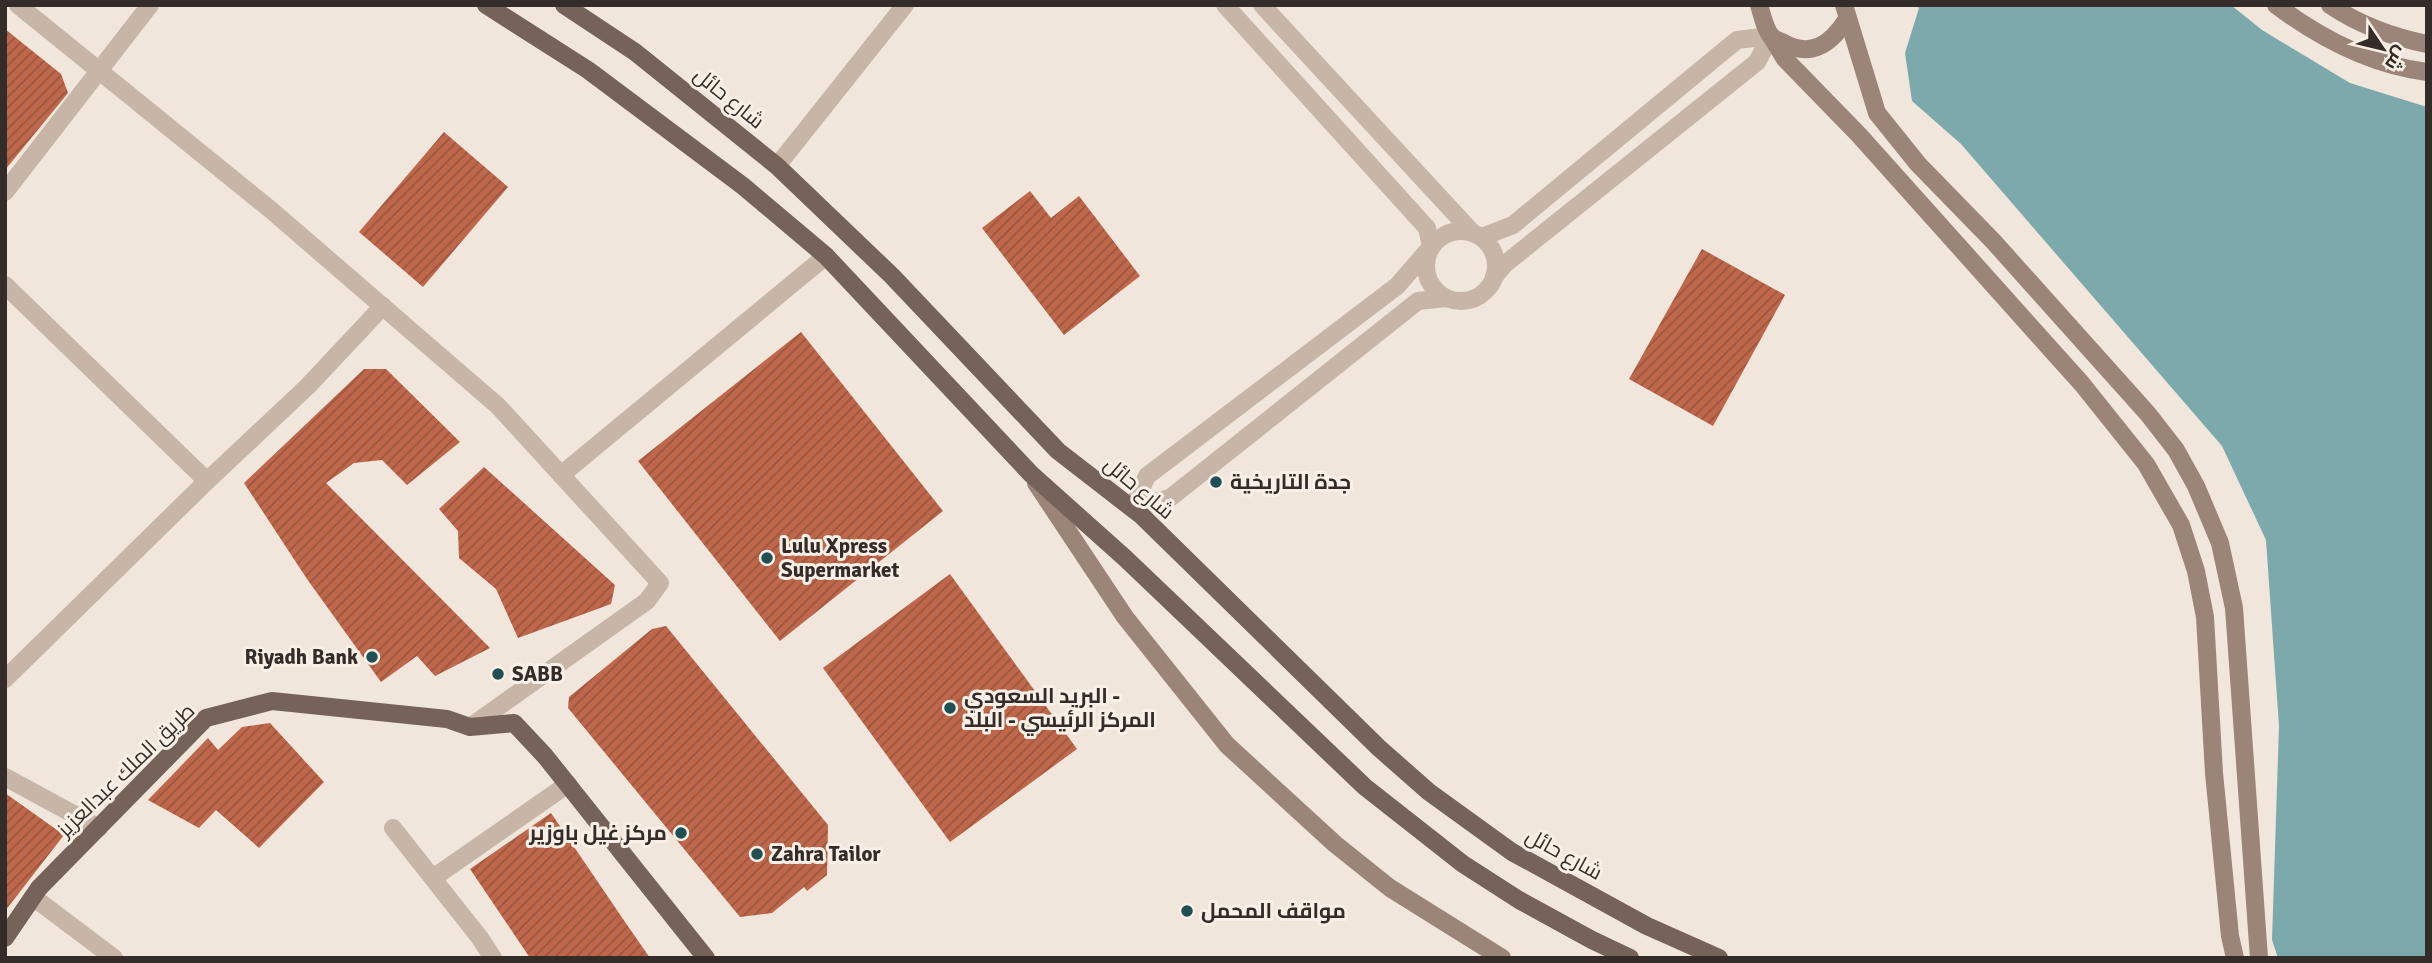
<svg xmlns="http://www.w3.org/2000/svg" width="2432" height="963" font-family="Signika,Cairo,sans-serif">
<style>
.water{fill:#7ca9ab}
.building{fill:url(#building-hatch)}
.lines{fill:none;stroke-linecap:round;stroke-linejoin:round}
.street{stroke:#c7b6a8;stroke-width:18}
.secondary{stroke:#9b8579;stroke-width:18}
.primary{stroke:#756359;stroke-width:18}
.poi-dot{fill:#205053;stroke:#f8f0e7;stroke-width:2.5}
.labels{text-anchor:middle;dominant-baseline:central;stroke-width:6;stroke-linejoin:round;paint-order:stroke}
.street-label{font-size:21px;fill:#342c28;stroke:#f8f0e7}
.poi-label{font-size:21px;font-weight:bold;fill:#342c28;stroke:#f8f0e7;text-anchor:start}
</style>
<defs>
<pattern id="building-hatch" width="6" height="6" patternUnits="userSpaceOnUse" patternTransform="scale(1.75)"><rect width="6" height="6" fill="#be674b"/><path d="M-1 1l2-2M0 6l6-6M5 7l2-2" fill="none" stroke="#9b553e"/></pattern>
</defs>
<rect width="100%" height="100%" fill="#f0e6db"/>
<polygon class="water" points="1916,5 2231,5 2262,30 2350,83 2427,107 2427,958 2278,958 2272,940 2279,726 2266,540 2222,446 1961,144 1912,101 1905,53 1919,8"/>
<g class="building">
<polygon points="5,29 61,74 68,93 5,170"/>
<polygon points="444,132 508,187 423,287 359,232"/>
<polygon points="1030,191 1051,218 1079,196 1140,276 1064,335 982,228"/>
<polygon points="1702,249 1785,295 1713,426 1629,379"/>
<polygon points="801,332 943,511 780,641 638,461"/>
<polygon points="364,369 386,369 460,442 407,485 382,460 354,463 326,483 490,648 435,676 417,656 381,682 307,579 244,483"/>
<polygon points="484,467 615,585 611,604 518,638 496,589 459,558 458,531 439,509"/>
<polygon points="950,574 1077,749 950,842 823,668"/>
<polygon points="666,626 828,825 827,875 807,891 804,887 772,913 740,917 568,708 569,697 652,629"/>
<polygon points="270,723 324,782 259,848 216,810 199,828 148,800 208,738 218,750 242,727"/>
<polygon points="5,793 64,835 5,911"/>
<polygon points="551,813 623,919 650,958 530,958 470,869"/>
</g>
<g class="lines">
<g class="street">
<polyline points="18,5 271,210 498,406 660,583 647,601 470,727"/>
<polyline points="1262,5 1472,232"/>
<polyline points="777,166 905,5"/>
<polyline points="5,192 150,5"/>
<circle cx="1461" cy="266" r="35"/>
<polyline points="1482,237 1513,225 1737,40 1771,36"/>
<polyline points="1494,277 1505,264 1757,62 1771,36"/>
<polyline points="5,285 207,481"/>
<polyline points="561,475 826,256"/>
<polyline points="1132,508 1147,476 1397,286 1431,247 1427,228 1225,5"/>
<polyline points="1132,508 1170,498 1418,301 1446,298"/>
<polyline points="5,679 207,481 308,386 383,306"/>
<polyline points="5,777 99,828"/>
<polyline points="393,828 480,938 493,958"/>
<polyline points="433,878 568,784"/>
<polyline points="33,897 114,958"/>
</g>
<g class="secondary">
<path d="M 1759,5 C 1762,14 1765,30 1772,37 C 1775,39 1778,41 1782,42 C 1811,59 1831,44 1847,19"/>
<polyline points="1844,5 1877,113 1918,164 1993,241 2148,414 2176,450 2196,486 2220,543 2234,608 2259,958"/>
<path d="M 2276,5 C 2320,38 2372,65 2427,72"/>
<path d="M 2330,5 C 2358,24 2393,37 2427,44"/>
<polyline points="1771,36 1785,59 1859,135 2082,384 2146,464 2181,525 2196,571 2205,617 2214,773 2230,936 2235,958"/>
<polyline points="1036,483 1125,617 1227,745 1335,844 1390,888 1502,958"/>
</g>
<g class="primary">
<polyline points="486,5 588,70 743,186 826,256 1031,474 1125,558 1365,787 1463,864 1519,900 1592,940 1630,958"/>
<polyline points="564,5 635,52 777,166 892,276 1058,451 1142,516 1379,748 1429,792 1512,852 1647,926 1719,958"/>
<polyline points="5,938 39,888 206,718 272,701 447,719 470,727 514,723 545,756 706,958"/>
</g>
</g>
<g class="poi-dot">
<circle cx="1216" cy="482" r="7"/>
<circle cx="767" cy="558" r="7"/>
<circle cx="372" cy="657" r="7"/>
<circle cx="498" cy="674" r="7"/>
<circle cx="950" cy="708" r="7"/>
<circle cx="681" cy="833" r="7"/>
<circle cx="757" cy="854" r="7"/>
<circle cx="1187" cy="911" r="7"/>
</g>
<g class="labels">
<g class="street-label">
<text transform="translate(729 98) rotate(39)">شارع حائل</text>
<text transform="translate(1139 488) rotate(40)">شارع حائل</text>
<text transform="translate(126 770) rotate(-44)">طريق الملك عبدالعزيز</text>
<text transform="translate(1564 854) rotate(29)">شارع حائل</text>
</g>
<g class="poi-label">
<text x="1230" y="482">جدة التاريخية</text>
<text x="781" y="546">Lulu Xpress<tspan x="781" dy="24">Supermarket</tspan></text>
<text x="358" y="657" text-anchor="end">Riyadh Bank</text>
<text x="512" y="674">SABB</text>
<text x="964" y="696">البريد السعودي -<tspan x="964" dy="24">المركز الرئيسي - البلد</tspan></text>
<text x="667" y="833" text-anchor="end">مركز غيل باوزير</text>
<text x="771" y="854">Zahra Tailor</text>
<text x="1201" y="911">مواقف المحمل</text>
</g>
</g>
<rect width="2432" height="963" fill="none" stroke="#342c28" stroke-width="14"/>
<g transform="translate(2383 49) rotate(125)" stroke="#f8f0e7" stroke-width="5" paint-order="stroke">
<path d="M0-5L12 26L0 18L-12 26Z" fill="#342c28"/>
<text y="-10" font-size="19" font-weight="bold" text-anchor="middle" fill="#342c28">ش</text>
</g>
</svg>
